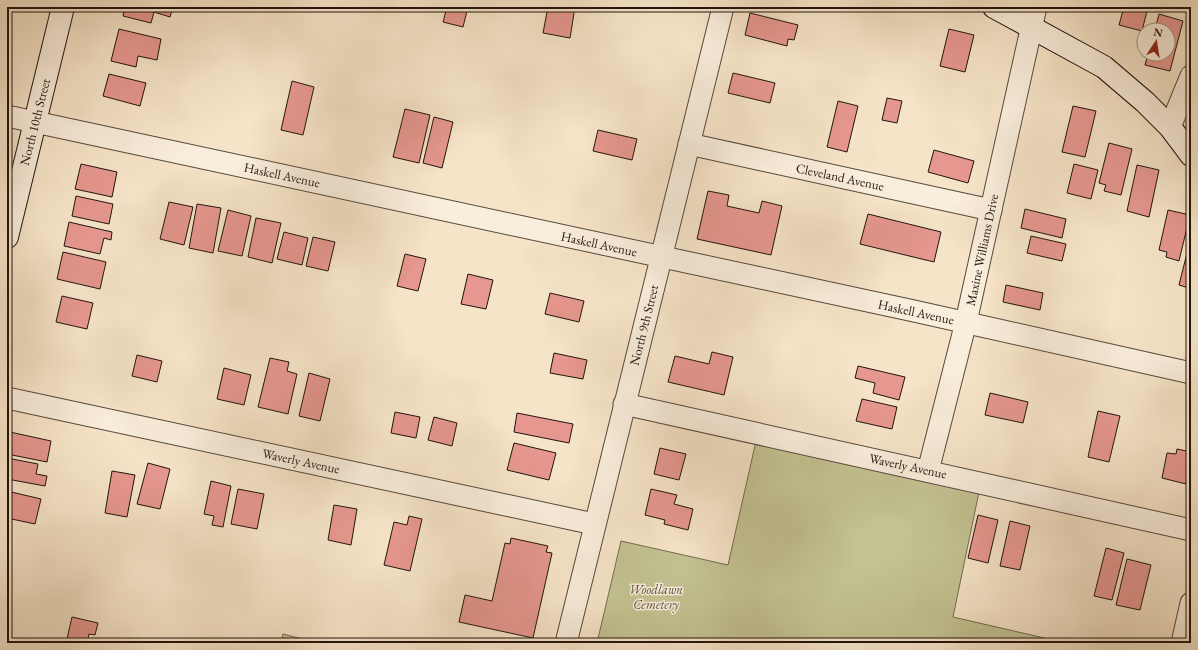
<svg xmlns="http://www.w3.org/2000/svg" width="1198" height="650" font-family="'EB Garamond',serif">
<style>
.green{fill:#c3c292;stroke:#726b50}
.building{fill:#e6978f;stroke:#20140f}
.lines{fill:none;stroke-linecap:round;stroke-linejoin:round}
.street-casing{stroke:#56483d;stroke-width:23}
.secondary-casing{stroke:#20140f;stroke-width:24}
.street{stroke:#f9eddb;stroke-width:21}
.secondary{stroke:#f9eddb;stroke-width:22}
.labels{text-anchor:middle;dominant-baseline:central;stroke-width:3;stroke-linejoin:round;paint-order:stroke}
.street-label{font-size:13px;fill:#20140f;stroke:#f9eddb}
.park-label{font-size:13px;font-style:italic;fill:#59513d;stroke:#f9eddb}
</style>
<rect width="100%" height="100%" fill="#f6e4c8"/>
<filter id="stains"><feTurbulence type="fractalNoise" baseFrequency=".005" numOctaves="4"/><feColorMatrix values="0 0 0 0 .2 0 0 0 0 .09 0 0 0 0 .02 0 0 0 .5 -.17"/></filter>
<radialGradient id="worn" r=".72"><stop offset=".6" stop-color="#630" stop-opacity="0"/><stop offset="1" stop-color="#630" stop-opacity=".3"/></radialGradient>
<g class="green">
<polygon points="756,441 979,492 953,617 1066,643 597,643 621,541 728,565"/>
<polygon points="283,634 318,643 281,643"/>
</g>
<g class="building">
<polygon points="125,7 173,7 170,17 154,12 151,23 123,16"/>
<polygon points="447,7 468,7 463,27 443,22"/>
<polygon points="548,7 575,7 570,38 543,33"/>
<polygon points="1124,7 1148,7 1142,31 1119,25"/>
<polygon points="750,13 798,25 794,40 788,39 787,46 745,35"/>
<polygon points="1159,14 1183,21 1170,71 1145,65 1148,54 1168,54 1168,30 1155,30"/>
<polygon points="119,29 161,39 157,60 138,56 136,67 111,61"/>
<polygon points="949,29 974,35 965,72 940,66"/>
<polygon points="733,73 775,83 770,103 728,93"/>
<polygon points="109,74 146,83 140,106 103,96"/>
<polygon points="292,81 314,87 303,135 281,130"/>
<polygon points="887,98 902,101 897,123 882,120"/>
<polygon points="838,101 858,106 847,152 827,147"/>
<polygon points="1073,106 1096,111 1085,157 1062,152"/>
<polygon points="405,109 430,115 419,163 393,157"/>
<polygon points="434,117 453,122 442,168 423,163"/>
<polygon points="598,130 637,139 632,160 593,151"/>
<polygon points="1109,143 1132,149 1121,195 1104,191 1106,185 1099,183"/>
<polygon points="934,150 974,161 968,183 928,172"/>
<polygon points="81,164 117,172 112,197 75,189"/>
<polygon points="1074,164 1098,170 1091,199 1067,193"/>
<polygon points="1137,165 1159,170 1149,217 1127,211"/>
<polygon points="708,191 729,195 727,206 759,213 762,201 782,206 771,255 697,239"/>
<polygon points="76,196 113,204 109,224 72,216"/>
<polygon points="169,202 193,207 184,245 160,239"/>
<polygon points="197,204 221,208 213,253 189,248"/>
<polygon points="1025,209 1066,219 1062,238 1021,228"/>
<polygon points="228,210 251,216 242,256 218,251"/>
<polygon points="1168,210 1190,215 1179,261 1166,257 1167,252 1159,250"/>
<polygon points="868,214 941,232 934,262 860,244"/>
<polygon points="256,218 281,223 272,263 248,257"/>
<polygon points="69,222 112,232 111,240 104,238 100,254 64,246"/>
<polygon points="284,232 308,238 302,265 277,259"/>
<polygon points="1031,236 1066,244 1062,261 1027,253"/>
<polygon points="313,237 335,242 328,271 306,266"/>
<polygon points="1190,241 1191,242 1191,300 1187,299 1189,288 1179,285"/>
<polygon points="63,252 106,262 100,289 57,279"/>
<polygon points="405,254 426,259 418,291 397,286"/>
<polygon points="468,274 493,280 486,309 461,304"/>
<polygon points="1006,285 1043,293 1040,310 1003,302"/>
<polygon points="550,293 584,301 579,322 545,314"/>
<polygon points="62,296 93,303 87,329 56,322"/>
<polygon points="712,352 733,357 724,395 668,382 675,356 709,364"/>
<polygon points="554,353 587,360 583,379 550,373"/>
<polygon points="137,355 162,361 157,382 132,376"/>
<polygon points="270,358 289,362 287,371 297,374 288,414 258,407"/>
<polygon points="858,366 905,377 899,400 873,393 875,383 855,378"/>
<polygon points="224,368 251,375 244,405 217,399"/>
<polygon points="309,373 330,379 320,421 299,416"/>
<polygon points="990,393 1028,402 1023,423 985,415"/>
<polygon points="862,399 897,407 892,429 856,421"/>
<polygon points="1098,411 1120,416 1109,462 1088,457"/>
<polygon points="395,412 420,417 416,438 391,433"/>
<polygon points="517,413 573,424 569,443 514,432"/>
<polygon points="434,417 457,423 452,446 428,440"/>
<polygon points="10,432 51,441 47,462 7,454"/>
<polygon points="514,443 556,453 549,480 507,470"/>
<polygon points="660,448 686,454 679,480 654,474"/>
<polygon points="1177,449 1191,452 1186,484 1162,478 1167,453 1176,454"/>
<polygon points="7,458 38,464 36,474 47,476 45,486 7,479"/>
<polygon points="148,463 170,469 160,509 137,504"/>
<polygon points="112,471 135,475 127,517 105,513"/>
<polygon points="211,481 231,486 223,527 212,525 214,516 204,514"/>
<polygon points="238,489 264,494 257,529 231,524"/>
<polygon points="651,489 677,495 674,504 693,509 688,530 664,524 665,520 645,515"/>
<polygon points="7,491 41,499 35,524 7,518"/>
<polygon points="334,505 357,509 351,545 328,540"/>
<polygon points="978,515 998,520 988,563 968,558"/>
<polygon points="409,516 422,519 410,571 384,565 394,522 407,525"/>
<polygon points="1010,521 1030,526 1020,570 1000,566"/>
<polygon points="511,538 548,546 546,552 552,553 533,638 459,622 465,595 492,601 505,543 510,544"/>
<polygon points="1106,548 1124,553 1112,600 1094,596"/>
<polygon points="1127,559 1151,565 1140,610 1116,605"/>
<polygon points="72,617 98,623 95,635 89,634 87,643 66,643"/>
</g>
<g class="lines">
<g class="street-casing">
<g id="street">
<polyline points="7,116 914,311 1191,373"/>
<polyline points="1170,127 1191,76"/>
<polyline points="689,144 991,210"/>
<polyline points="7,398 594,524"/>
<polyline points="624,404 1191,530"/>
<polyline points="928,471 966,322 1036,7"/>
<polyline points="566,643 723,7"/>
<polyline points="1182,643 1191,603"/>
</g>
</g>
<g class="secondary-casing">
<g id="secondary">
<polyline points="994,7 1104,67 1145,102 1170,127 1191,155"/>
<polyline points="7,237 63,7"/>
</g>
</g>
<use href="#street" class="street"/>
<use href="#secondary" class="secondary"/>
</g>
<g class="labels">
<g class="street-label">
<text transform="translate(35 122) rotate(-76)">North 10th Street</text>
<text transform="translate(282 175) rotate(12)">Haskell Avenue</text>
<text transform="translate(840 177) rotate(12)">Cleveland Avenue</text>
<text transform="translate(599 244) rotate(12)">Haskell Avenue</text>
<text transform="translate(982 250) rotate(-78)">Maxine Williams Drive</text>
<text transform="translate(916 312) rotate(12)">Haskell Avenue</text>
<text transform="translate(644 325) rotate(-76)">North 9th Street</text>
<text transform="translate(301 461) rotate(12)">Waverly Avenue</text>
<text transform="translate(908 466) rotate(12)">Waverly Avenue</text>
</g>
<g class="park-label">
<text x="656" y="589">Woodlawn<tspan x="656" dy="15">Cemetery</tspan></text>
</g>
</g>
<rect width="1198" height="650" fill="none" stroke="#f6e4c8" stroke-width="24"/>
<rect x="8" y="8" width="1182" height="634" fill="none" stroke="#20140f" stroke-width="2"/>
<rect x="12" y="12" width="1174" height="626" fill="none" stroke="#20140f"/>
<g transform="translate(1156 42) rotate(12)"><circle r="19" fill="#f9eddb" stroke="#a29689"/>
<path d="M0-3L7 15L0 10L-7 15Z" fill="#8f2418"/>
<text y="-6" font-size="11" font-weight="bold" text-anchor="middle" fill="#20140f">N</text>
</g>
<rect width="100%" height="100%" filter="url(#stains)"/>
<rect width="100%" height="100%" fill="url(#worn)"/>
</svg>
